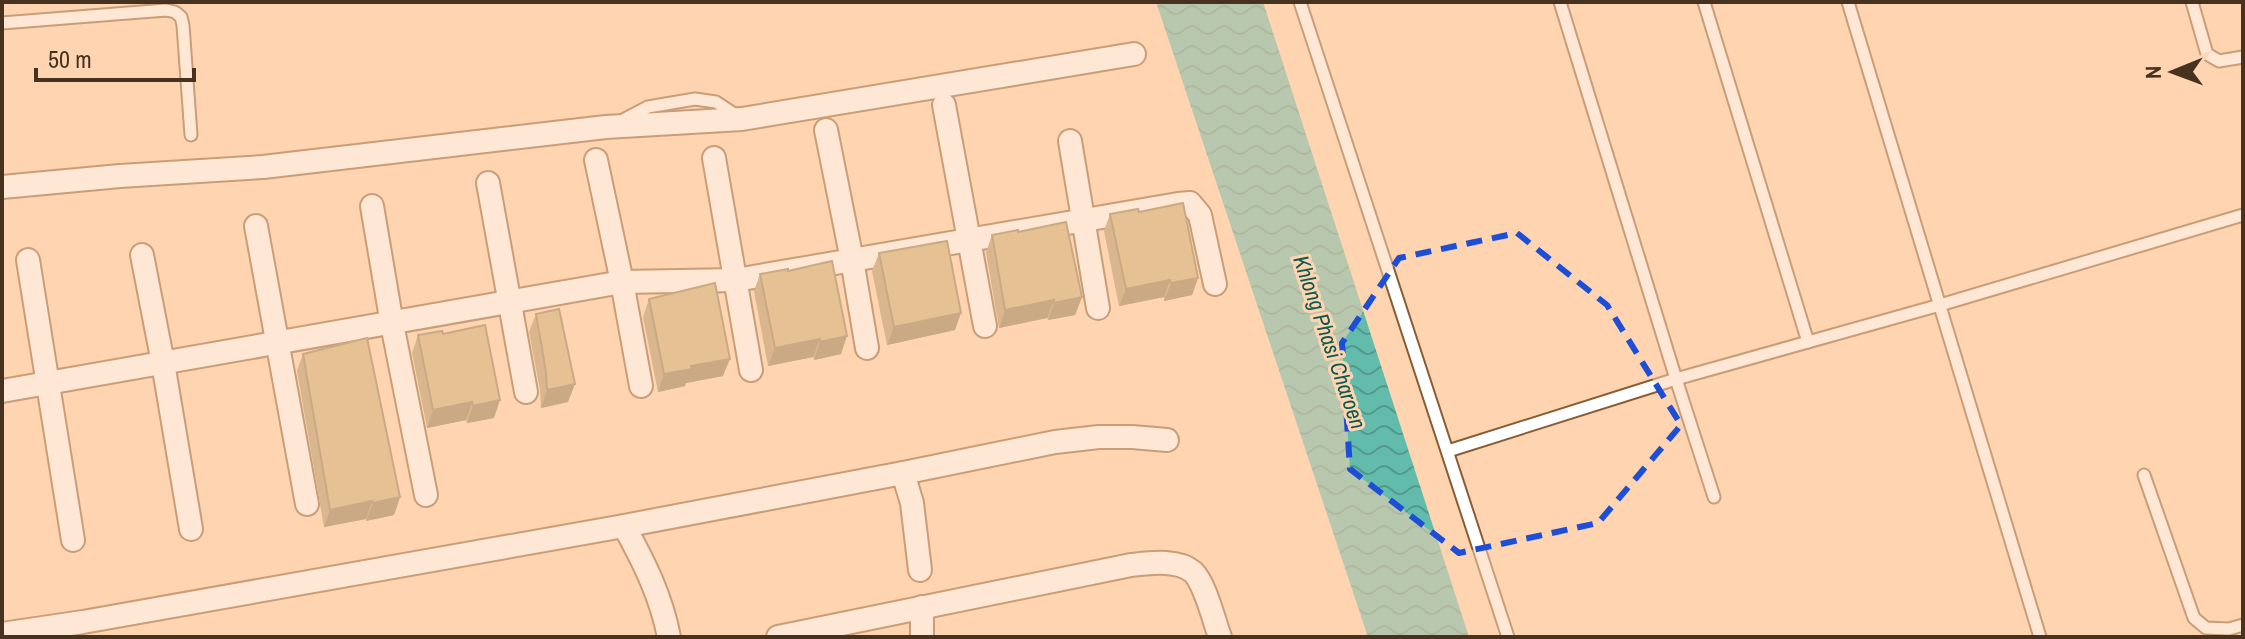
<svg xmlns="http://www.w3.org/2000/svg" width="2245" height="639" font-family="'Archivo Narrow',sans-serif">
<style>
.water{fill:url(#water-waves)}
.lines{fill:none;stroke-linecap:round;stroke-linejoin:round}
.service-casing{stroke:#8a5c32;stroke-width:15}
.minor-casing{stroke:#8a5c32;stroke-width:26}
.service{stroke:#fff;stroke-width:11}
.minor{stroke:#fff;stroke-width:22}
.wall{fill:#ae9362}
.shaded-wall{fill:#8d7850}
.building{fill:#caab72;stroke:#8d7850;stroke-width:2}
.marked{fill:none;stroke:#1d4ed8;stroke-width:6;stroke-dasharray:16 10;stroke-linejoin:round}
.labels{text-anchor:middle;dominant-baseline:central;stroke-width:6;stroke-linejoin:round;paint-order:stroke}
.water-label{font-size:22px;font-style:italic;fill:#0d5a50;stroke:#fed4b1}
</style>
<defs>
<pattern id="water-waves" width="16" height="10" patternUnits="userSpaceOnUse" patternTransform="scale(2)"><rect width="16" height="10" fill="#63bbac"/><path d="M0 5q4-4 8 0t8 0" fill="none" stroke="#53998c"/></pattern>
</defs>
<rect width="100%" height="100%" fill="#fed4b1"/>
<polygon class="water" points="1156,2 1263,2 1469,637 1368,637"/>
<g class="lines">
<g class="service-casing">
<g id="service">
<polyline points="1300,2 1508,637"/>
<polyline points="1560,2 1676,379 1940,305 2243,215"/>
<polyline points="1704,2 1808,342"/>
<polyline points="1848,2 2040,637"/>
<polyline points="2192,2 2207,54 2219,61 2243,57"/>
<polyline points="2,23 166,10 175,12 181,17 183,25 191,135"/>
<polyline points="625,119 648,107 695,99 716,102 739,117"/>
<polyline points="1448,451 1676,379 1714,497"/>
<polyline points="2144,475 2194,618 2206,628 2229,629 2243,625"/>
</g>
</g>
<g class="minor-casing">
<g id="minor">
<polyline points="944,105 985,326"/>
<polyline points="826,130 852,260 867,348"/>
<polyline points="1070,141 1098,308"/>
<polyline points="714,158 751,370"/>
<polyline points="596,160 622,282 641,386"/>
<polyline points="488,183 526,392"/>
<polyline points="2,187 120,176 263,167 606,127 742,119 1134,54"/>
<polyline points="372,206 392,324 426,495"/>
<polyline points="256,226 307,504"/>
<polyline points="142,255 163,363 191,529"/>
<polyline points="28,260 73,540"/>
<polyline points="2,391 622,282 736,280 1178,204 1190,203 1200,215 1215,284"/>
<polyline points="903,473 912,503 920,570"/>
<path d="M 624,526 C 644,562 661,596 669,637"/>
<polyline points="922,607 922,637"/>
<polyline points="2,634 83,622 624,526 903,473 1055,442 1099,437 1132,437 1167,440"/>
<path d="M 778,637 L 1131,565 C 1150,563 1178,559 1193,572 C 1205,583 1214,621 1220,637"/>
</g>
</g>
<use href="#service" class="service"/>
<use href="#minor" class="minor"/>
</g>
<g class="wall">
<polygon points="1139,212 1198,278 1192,295 1164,301 1164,297 1119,306 1104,231 1110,214"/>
<polygon points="1018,232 1082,297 1075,315 1048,320 1047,318 999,328 986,252 992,235"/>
<polygon points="879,253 955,330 887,345 872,271"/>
<polygon points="760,274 841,354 814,360 813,357 768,366 754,291"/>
<polygon points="649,299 723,376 686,383 685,386 658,392 643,317"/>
<polygon points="536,314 568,402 541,408 540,390 529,332"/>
<polygon points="443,334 494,418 467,423 466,420 427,428 412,353 418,335"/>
<polygon points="303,354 400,497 394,515 366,521 366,519 324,527 297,371"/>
</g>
<g class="shaded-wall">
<polygon points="1198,278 1192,295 1164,301 1171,283"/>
<polygon points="1170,280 1164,297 1119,306 1126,289"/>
<polygon points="1082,297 1075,315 1048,320 1054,303"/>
<polygon points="1054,300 1047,318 999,328 1005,310"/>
<polygon points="961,313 955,330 887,345 894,327"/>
<polygon points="847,336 841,354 814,360 820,342"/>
<polygon points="820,339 813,357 768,366 775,348"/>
<polygon points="730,359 723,376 686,383 685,386 658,392 664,374 691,366"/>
<polygon points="575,384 568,402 541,408 547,390"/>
<polygon points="500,400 494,418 467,423 473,406"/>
<polygon points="472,402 466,420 427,428 433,410"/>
<polygon points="400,497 394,515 366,521 373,503"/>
<polygon points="372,501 366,519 324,527 330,510"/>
</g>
<g class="building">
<polygon points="1183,203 1198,278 1171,283 1170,280 1126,289 1110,214 1138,209 1139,212"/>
<polygon points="1066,222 1082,297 1054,303 1054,300 1005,310 992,235 1018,230 1018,232"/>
<polygon points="947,241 961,313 894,327 879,253"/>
<polygon points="832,261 847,336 820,342 820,339 775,348 760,274 788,269 788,271"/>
<polygon points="715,283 730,359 691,366 692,369 664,374 649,299"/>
<polygon points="559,309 575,384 547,390 546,372 536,314"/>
<polygon points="485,325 500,400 473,406 472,402 433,410 418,335 442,331 443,334"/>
<polygon points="367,338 400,497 373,503 372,501 330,510 303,354"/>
</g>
<path d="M0 0H2245V639H0ZM 1517,233 L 1607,305 L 1681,425 L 1598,523 L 1459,553 L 1350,469 L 1342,343 L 1399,258 Z" fill="#fed4b1" fill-opacity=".55" fill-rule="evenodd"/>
<path class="marked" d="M 1517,233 L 1607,305 L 1681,425 L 1598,523 L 1459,553 L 1350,469 L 1342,343 L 1399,258 Z"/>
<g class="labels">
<g class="water-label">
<text transform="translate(1330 342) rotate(71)">Khlong Phasi Charoen</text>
</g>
</g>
<rect width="2245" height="639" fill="none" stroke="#473220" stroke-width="8"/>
<g transform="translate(2173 72) rotate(269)" stroke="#fed4b1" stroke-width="6" paint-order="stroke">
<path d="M0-6L14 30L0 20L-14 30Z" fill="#473220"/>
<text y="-12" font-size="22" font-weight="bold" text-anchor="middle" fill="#473220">N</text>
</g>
<path d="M36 68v12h158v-12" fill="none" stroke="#473220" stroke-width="4"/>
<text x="48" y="68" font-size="24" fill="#473220" stroke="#fed4b1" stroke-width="6" paint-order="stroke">50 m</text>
</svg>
